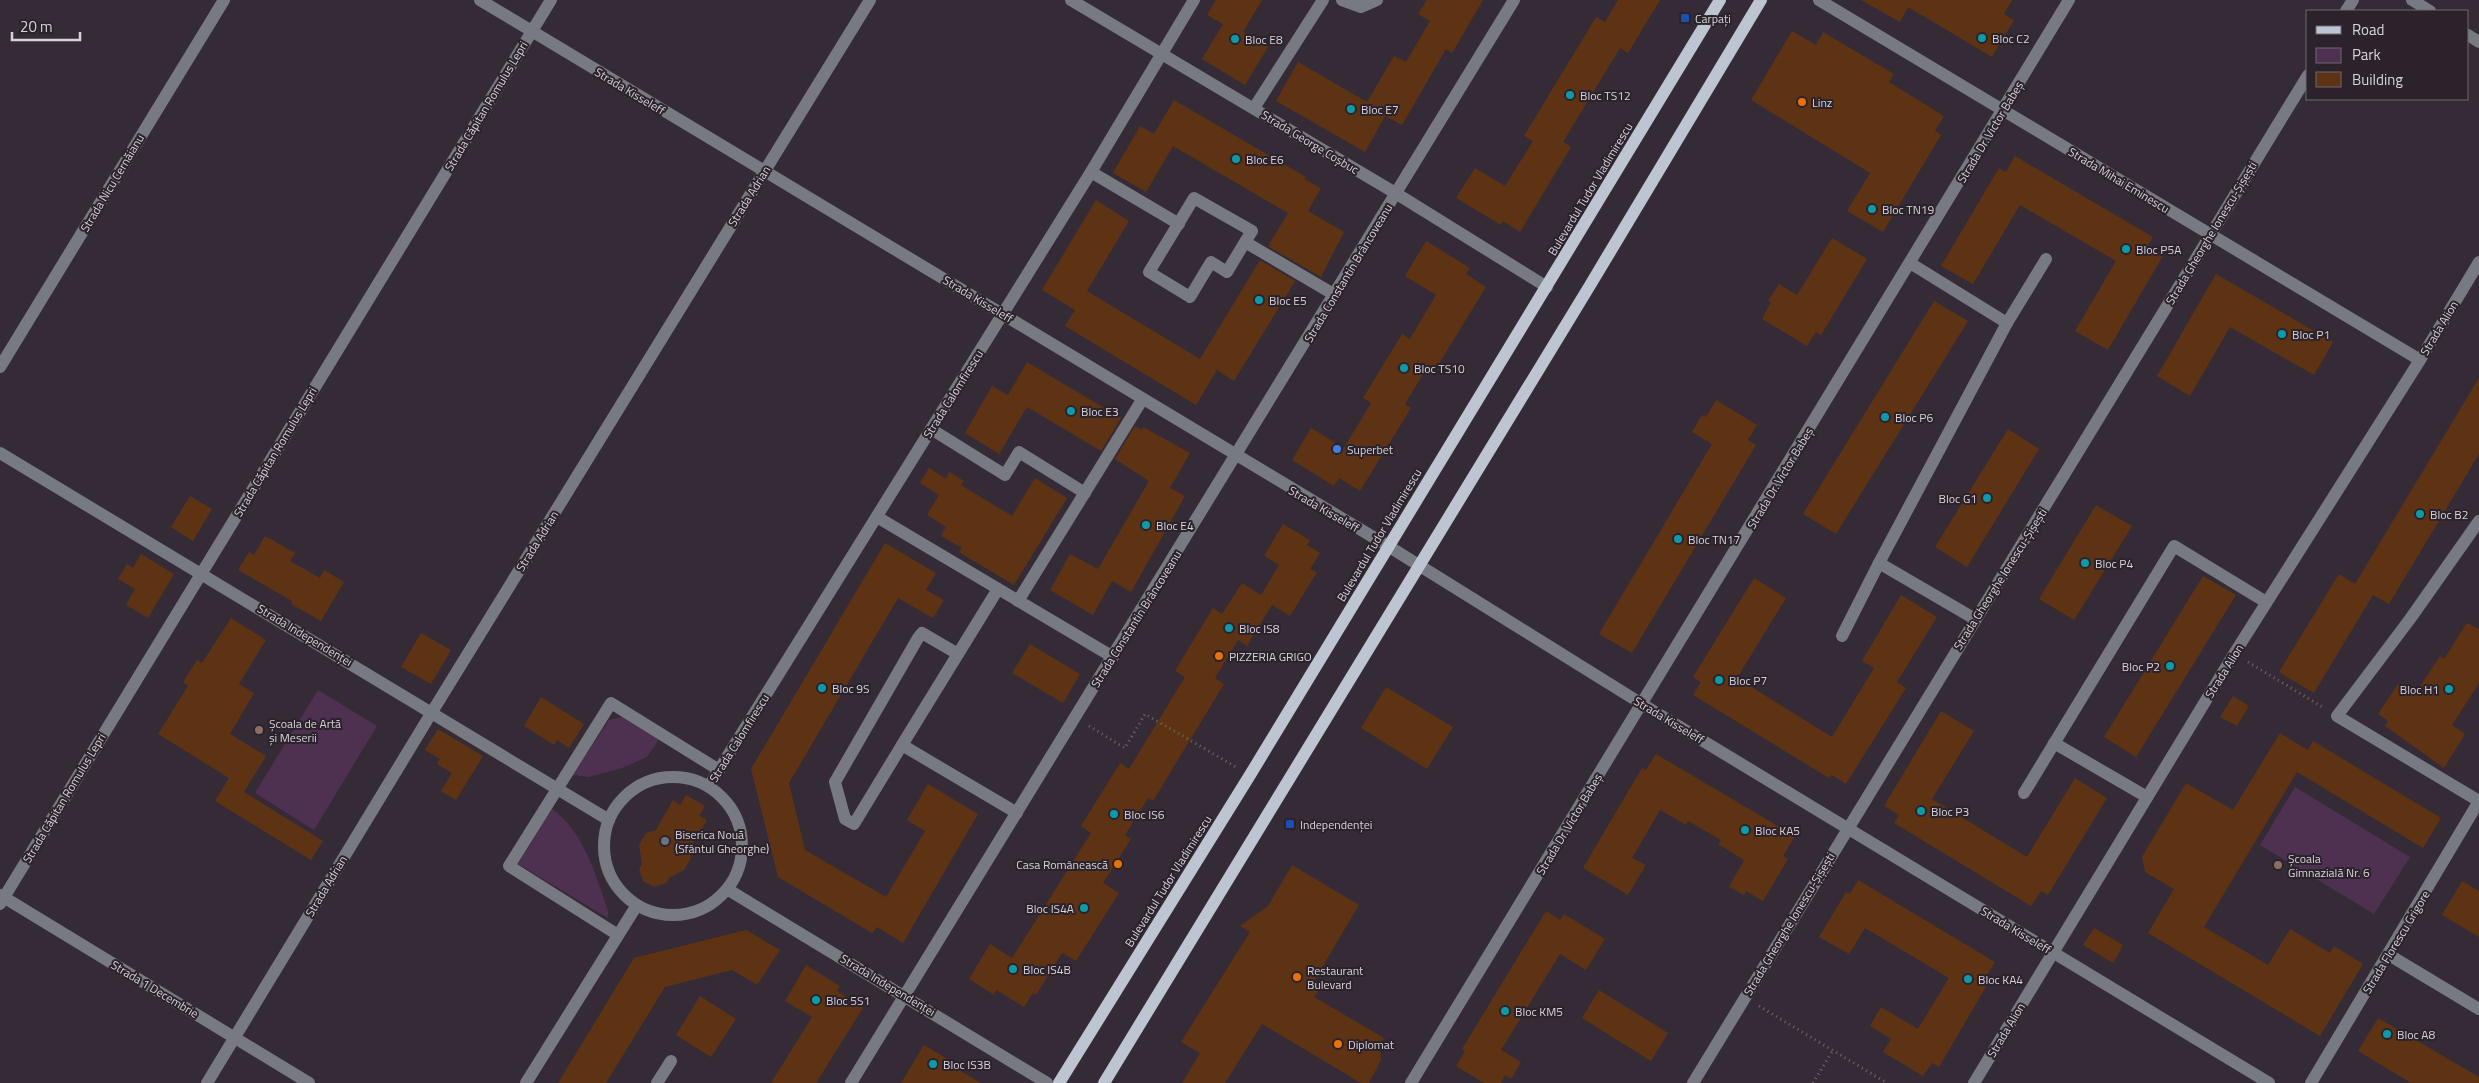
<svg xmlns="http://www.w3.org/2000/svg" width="2479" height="1083" font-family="'Titillium Web',sans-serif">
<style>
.green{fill:#4e3051}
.building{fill:#5d3314}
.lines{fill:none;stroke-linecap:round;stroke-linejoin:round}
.path{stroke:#6f6770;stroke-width:3;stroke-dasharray:1 4;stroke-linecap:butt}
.minor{stroke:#777a81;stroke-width:12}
.major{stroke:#bec5d2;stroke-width:12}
.transit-dot{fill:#1a4fb4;stroke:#2b222c;stroke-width:2}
.culture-dot{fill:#0f9aa8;stroke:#2b222c;stroke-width:2}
.food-dot{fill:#e8710a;stroke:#2b222c;stroke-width:2}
.shop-dot{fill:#3f7fe0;stroke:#2b222c;stroke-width:2}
.education-dot{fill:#8d6e63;stroke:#2b222c;stroke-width:2}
.worship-dot{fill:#6b7280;stroke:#2b222c;stroke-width:2}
.labels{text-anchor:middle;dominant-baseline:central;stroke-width:4;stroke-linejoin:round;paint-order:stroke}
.poi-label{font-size:12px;fill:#d9d3d9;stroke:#2b222c;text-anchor:start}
.street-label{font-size:12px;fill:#d9d3d9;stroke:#2b222c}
</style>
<rect width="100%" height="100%" fill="#352b36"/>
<g class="green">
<polygon points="318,690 377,726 314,830 255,793"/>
<polygon points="623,717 659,739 647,757 622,768 589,777 573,775 609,720"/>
<polygon points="2295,787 2410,857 2374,914 2260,845"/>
<path d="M 552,809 C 584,832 595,874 608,910 L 608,918 L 518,864 Z"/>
</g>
<g class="building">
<polygon points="1216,0 1262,0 1243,32 1268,47 1245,85 1202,59 1223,24 1207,15"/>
<polygon points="1427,0 1483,0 1452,53 1446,49 1402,125 1385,116 1365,152 1276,101 1298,62 1367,102 1394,56 1406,62 1430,21 1418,14"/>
<polygon points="1618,0 1660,0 1628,53 1620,48 1563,142 1571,147 1520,232 1503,221 1501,225 1456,198 1475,168 1505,186 1533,141 1524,136 1596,17 1605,22"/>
<polygon points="1861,0 2012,0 2004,14 2014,20 1992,57 1908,7 1900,22"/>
<polygon points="1792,31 1816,45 1823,32 1894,74 1889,82 1944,116 1935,131 1941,135 1883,232 1847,211 1870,173 1751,100"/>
<polygon points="1174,100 1306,177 1304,179 1321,188 1308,211 1344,232 1321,277 1268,246 1288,213 1173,146 1146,192 1113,173 1140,126 1154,134"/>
<polygon points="2015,156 2153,237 2148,245 2164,254 2108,350 2075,331 2116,261 2020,205 1973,284 1941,266 1999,168 2006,172"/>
<polygon points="1096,200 1129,221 1087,291 1200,359 1260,260 1295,281 1234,381 1217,370 1196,405 1065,326 1075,310 1042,290"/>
<polygon points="1832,238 1867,259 1821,335 1816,332 1807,346 1762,319 1771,302 1768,301 1779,284 1797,295"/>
<polygon points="1426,241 1470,268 1466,274 1486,287 1435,370 1428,366 1405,404 1411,408 1360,491 1339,478 1334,486 1292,460 1311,428 1344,448 1371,403 1363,398 1402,334 1410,339 1436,295 1405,276"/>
<polygon points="2216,274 2333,342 2314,375 2230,327 2190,396 2157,376"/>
<polygon points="1934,301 1968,321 1836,534 1803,514"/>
<polygon points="1027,362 1121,418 1101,451 1027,407 999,454 965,433 992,386 1008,395"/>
<polygon points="2479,378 2479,454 2389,604 2373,595 2314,693 2279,672 2339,574 2355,584"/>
<polygon points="1716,400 1757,425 1748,440 1756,445 1632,653 1599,634 1712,444 1692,432 1702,415 1706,417"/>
<polygon points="1135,426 1142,430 1143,427 1190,453 1170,488 1185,496 1131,592 1112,581 1093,615 1050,590 1070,554 1098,569 1149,481 1115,459"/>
<polygon points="2008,429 2039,449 1967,567 1935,547"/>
<polygon points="929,468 946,479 949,472 964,481 961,485 1012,516 1035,478 1067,498 1014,585 959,552 962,548 941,536 946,527 927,515 939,495 920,483"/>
<polygon points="190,496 212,509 193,541 171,527"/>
<polygon points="2096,505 2132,526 2074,620 2039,599"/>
<polygon points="1283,524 1310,540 1307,545 1320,553 1310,569 1317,572 1290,616 1272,605 1247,646 1238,640 1215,678 1224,684 1153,801 1148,798 1125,835 1131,839 1103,883 1119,893 1076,961 1062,953 1036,995 1033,993 1024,1007 996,990 994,995 969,979 990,944 1012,958 1091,833 1081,826 1120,763 1129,769 1185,677 1175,671 1213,608 1222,614 1242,583 1261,595 1279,565 1264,556"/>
<polygon points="265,536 295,553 290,561 320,578 324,570 344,582 321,621 291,604 292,601 238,570 249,552 254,555"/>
<polygon points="885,543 936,573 926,590 944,600 933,618 898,598 789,783 805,850 886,897 925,831 907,820 928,784 978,814 903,943 877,927 872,933 778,877 751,769"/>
<polygon points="141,554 174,574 148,618 126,605 135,589 118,579 127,564 133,568"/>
<polygon points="2203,576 2236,595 2136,757 2104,737"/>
<polygon points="1754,578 1786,598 1737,678 1832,737 1874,668 1862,661 1901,595 1937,617 1897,682 1906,688 1846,784 1832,775 1829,778 1693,695 1701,682 1693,677"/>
<polygon points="231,618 266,640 239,684 254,693 230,734 266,756 244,792 323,841 311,860 215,801 229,778 158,734 188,686 183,682 197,660 202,663"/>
<polygon points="2467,623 2479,629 2479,683 2452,725 2465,734 2444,768 2385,726 2388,721 2378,714 2398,684 2409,690 2411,687 2417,691 2440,656 2444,659"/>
<polygon points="421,633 451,650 431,684 401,667"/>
<polygon points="1030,644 1080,674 1063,703 1012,673"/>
<polygon points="1386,687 1453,727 1427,769 1361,728"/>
<polygon points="2233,696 2249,706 2237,726 2220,717"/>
<polygon points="541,697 584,724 569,748 557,740 554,745 524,726"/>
<polygon points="1941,711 1974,731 1932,799 2027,857 2075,778 2107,798 2048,895 2041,891 2031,906 1894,823 1899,815 1884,806"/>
<polygon points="438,729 483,756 456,800 441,791 452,773 437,764 440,759 425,750"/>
<polygon points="2280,733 2308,750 2313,741 2441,818 2423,848 2297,772 2204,927 2268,965 2290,929 2330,953 2334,946 2363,964 2320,1036 2148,933 2174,889 2145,872 2142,857 2186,783 2233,810"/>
<polygon points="1656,754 1795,836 1783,856 1788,859 1763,901 1746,891 1744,895 1729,887 1744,860 1718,844 1721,840 1688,821 1686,825 1660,810 1632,858 1646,865 1628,895 1583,868 1642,768 1646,770"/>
<polygon points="686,795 705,806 699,816 707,820 689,850 691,858 684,870 669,878 666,883 654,887 643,881 639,869 642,864 639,845 646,833 656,830 673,800 680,805"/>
<polygon points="1292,865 1359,905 1312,984 1320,989 1314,997 1384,1038 1380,1047 1381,1060 1369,1083 1361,1083 1262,1024 1225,1083 1182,1083 1200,1053 1181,1042 1250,932 1240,926 1268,906"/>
<polygon points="1858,880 1995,962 1986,977 1990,980 1939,1067 1932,1063 1923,1076 1883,1052 1891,1039 1870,1026 1881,1007 1918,1029 1949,978 1865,928 1849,954 1819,937 1846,892 1850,894"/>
<polygon points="2462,881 2479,891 2479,937 2442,915"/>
<polygon points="1546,911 1560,920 1564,914 1605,939 1586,970 1560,954 1501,1050 1521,1062 1511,1079 1505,1075 1501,1083 1484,1083 1456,1066 1465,1051 1462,1049"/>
<polygon points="2094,928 2123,945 2113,963 2083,945"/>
<polygon points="746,930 780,950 757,985 732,970 665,987 606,1083 558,1083 634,958"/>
<polygon points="806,965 840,986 837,991 863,1008 816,1083 771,1083 812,1017 785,1001"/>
<polygon points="1599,990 1668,1033 1651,1061 1582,1018"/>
<polygon points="700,996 736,1019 711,1057 676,1035"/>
<polygon points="2378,1018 2479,1077 2479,1083 2411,1083 2358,1051"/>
<polygon points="924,1045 954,1063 952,1066 981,1083 901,1083"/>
</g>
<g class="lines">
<g class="path">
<polyline points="2248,662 2324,708"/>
<polyline points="1089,726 1125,748 1145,714 1236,767"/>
<polyline points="1759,1006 1887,1083"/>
<polyline points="1813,1083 1833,1050"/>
</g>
<g class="minor">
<polyline points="480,0 1388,546 1642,704 2269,1083"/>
<polyline points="1071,0 1397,194 1547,287"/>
<polyline points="1342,0 1361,7 1377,0"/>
<polyline points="1819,0 2420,360"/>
<polyline points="2412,0 2430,11"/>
<polyline points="2346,11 2353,0"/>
<polyline points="2468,35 2479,42"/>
<polyline points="1254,108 1323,0"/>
<polyline points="1091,172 1179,224"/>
<polyline points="1245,242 1227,272 1211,262 1190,297 1149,272 1194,198 1252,231 1245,242 1335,295"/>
<polyline points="1910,263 2007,323"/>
<polyline points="0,367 224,0"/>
<polyline points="931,429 1005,475 1019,452 1085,493"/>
<polyline points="0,453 609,820"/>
<polyline points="877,517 1113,657"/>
<polyline points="1879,563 2007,323 2046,259"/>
<polyline points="998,589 902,745 1017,813"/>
<polyline points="1018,601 1142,400"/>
<polyline points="1842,636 1879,563 1975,619"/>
<polyline points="2054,743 2147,797"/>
<polyline points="902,745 854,824 845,819 835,782 918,638 922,633 958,654"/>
<circle cx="673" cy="846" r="69"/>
<polyline points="709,786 1091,172 1194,0"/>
<polyline points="2024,793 2174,546 2266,602"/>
<polyline points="2479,801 2337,716 2410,619 2479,521"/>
<polyline points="727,889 1047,1083"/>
<polyline points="0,895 309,1083"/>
<polyline points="0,904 551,0"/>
<polyline points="618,935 509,866 611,703 719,770"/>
<polyline points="2389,955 2479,1009"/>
<polyline points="207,1083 432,712 870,0"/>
<polyline points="526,1083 637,905"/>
<polyline points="657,1083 671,1061"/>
<polyline points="851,1083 1514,0"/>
<polyline points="1411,1083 2069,0"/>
<polyline points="1693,1083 2308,75"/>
<polyline points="1974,1083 2234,654 2420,360 2479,262"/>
<polyline points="2311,1083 2479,801"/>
</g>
<g class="major">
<polyline points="1059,1083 1250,775 1720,0"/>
<polyline points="1104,1083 1589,287 1761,0"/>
</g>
</g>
<g class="transit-dot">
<rect x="1680" y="13" width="10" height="10" rx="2.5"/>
<rect x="1285" y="819" width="10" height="10" rx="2.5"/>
</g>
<g class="culture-dot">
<circle cx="1982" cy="38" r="5"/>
<circle cx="1235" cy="39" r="5"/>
<circle cx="1570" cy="95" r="5"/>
<circle cx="1351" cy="109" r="5"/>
<circle cx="1236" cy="159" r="5"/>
<circle cx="1872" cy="209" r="5"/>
<circle cx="2126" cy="249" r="5"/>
<circle cx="1259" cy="300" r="5"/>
<circle cx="2282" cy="334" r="5"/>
<circle cx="1404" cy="368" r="5"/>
<circle cx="1071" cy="411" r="5"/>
<circle cx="1885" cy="417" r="5"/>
<circle cx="1987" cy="498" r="5"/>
<circle cx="2420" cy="514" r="5"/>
<circle cx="1146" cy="525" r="5"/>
<circle cx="1678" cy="539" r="5"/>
<circle cx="2085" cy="563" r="5"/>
<circle cx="1229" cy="628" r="5"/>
<circle cx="2170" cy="666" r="5"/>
<circle cx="1719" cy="680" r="5"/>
<circle cx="822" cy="688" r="5"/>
<circle cx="2449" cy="689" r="5"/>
<circle cx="1921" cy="811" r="5"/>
<circle cx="1114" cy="814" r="5"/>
<circle cx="1745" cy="830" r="5"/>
<circle cx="1084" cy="908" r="5"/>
<circle cx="1013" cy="969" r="5"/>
<circle cx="1968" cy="979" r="5"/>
<circle cx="816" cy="1000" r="5"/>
<circle cx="1505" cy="1011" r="5"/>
<circle cx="2387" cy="1034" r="5"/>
<circle cx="933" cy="1064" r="5"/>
</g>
<g class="food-dot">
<circle cx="1802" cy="102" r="5"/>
<circle cx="1219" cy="656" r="5"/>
<circle cx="1118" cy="864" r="5"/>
<circle cx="1297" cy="977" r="5"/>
<circle cx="1338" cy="1044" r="5"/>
</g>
<circle class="shop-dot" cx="1337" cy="449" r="5"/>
<g class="education-dot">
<circle cx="259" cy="730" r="5"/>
<circle cx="2278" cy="865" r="5"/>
</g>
<circle class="worship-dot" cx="665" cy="841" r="5"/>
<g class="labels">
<g class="poi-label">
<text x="1695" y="18">Carpați</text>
<text x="1992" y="38">Bloc C2</text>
<text x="1245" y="39">Bloc E8</text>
<text x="1580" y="95">Bloc TS12</text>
<text x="1812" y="102">Linz</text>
<text x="1361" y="109">Bloc E7</text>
<text x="1246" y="159">Bloc E6</text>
<text x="1882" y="209">Bloc TN19</text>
<text x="2136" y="249">Bloc P5A</text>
<text x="1269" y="300">Bloc E5</text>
<text x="2292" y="334">Bloc P1</text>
<text x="1414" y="368">Bloc TS10</text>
<text x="1081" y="411">Bloc E3</text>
<text x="1895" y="417">Bloc P6</text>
<text x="1347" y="449">Superbet</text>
<text x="1977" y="498" text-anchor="end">Bloc G1</text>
<text x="2430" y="514">Bloc B2</text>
<text x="1156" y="525">Bloc E4</text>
<text x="1688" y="539">Bloc TN17</text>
<text x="2095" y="563">Bloc P4</text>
<text x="1239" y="628">Bloc IS8</text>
<text x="1229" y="656">PIZZERIA GRIGO</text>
<text x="2160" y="666" text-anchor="end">Bloc P2</text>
<text x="1729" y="680">Bloc P7</text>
<text x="832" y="688">Bloc 9S</text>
<text x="2439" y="689" text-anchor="end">Bloc H1</text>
<text x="269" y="723">Școala de Artă<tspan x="269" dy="14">și Meserii</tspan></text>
<text x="1931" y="811">Bloc P3</text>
<text x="1124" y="814">Bloc IS6</text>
<text x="1300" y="824">Independenței</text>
<text x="1755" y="830">Bloc KA5</text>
<text x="675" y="834">Biserica Nouă<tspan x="675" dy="14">(Sfântul Gheorghe)</tspan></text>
<text x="2288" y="858">Școala<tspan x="2288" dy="14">Gimnazială Nr. 6</tspan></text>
<text x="1108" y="864" text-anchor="end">Casa Românească</text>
<text x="1074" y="908" text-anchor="end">Bloc IS4A</text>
<text x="1023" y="969">Bloc IS4B</text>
<text x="1307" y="970">Restaurant<tspan x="1307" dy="14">Bulevard</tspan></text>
<text x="1978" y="979">Bloc KA4</text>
<text x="826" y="1000">Bloc 5S1</text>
<text x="1515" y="1011">Bloc KM5</text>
<text x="2397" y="1034">Bloc A8</text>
<text x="1348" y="1044">Diplomat</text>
<text x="943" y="1064">Bloc IS3B</text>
</g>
<g class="street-label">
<text transform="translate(630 91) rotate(31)">Strada Kisseleff</text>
<text transform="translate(486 106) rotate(-59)">Strada Căpitan Romulus Lepri</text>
<text transform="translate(1990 132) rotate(-59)">Strada Dr. Victor Babeș</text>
<text transform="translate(1310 142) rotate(31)">Strada George Coșbuc</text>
<text transform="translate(2119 180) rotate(31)">Strada Mihai Eminescu</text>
<text transform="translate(112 183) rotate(-59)">Strada Nicu Cernăianu</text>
<text transform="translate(1590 189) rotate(-59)">Bulevardul Tudor Vladimirescu</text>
<text transform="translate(749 196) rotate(-58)">Strada Adrian</text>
<text transform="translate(2211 233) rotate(-59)">Strada Gheorghe Ionescu-Șișești</text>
<text transform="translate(1348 273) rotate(-59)">Strada Constantin Brâncoveanu</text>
<text transform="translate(978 299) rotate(31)">Strada Kisseleff</text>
<text transform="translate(2439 328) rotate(-59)">Strada Alion</text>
<text transform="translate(953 394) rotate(-58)">Strada Calomfirescu</text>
<text transform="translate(275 452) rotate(-59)">Strada Căpitan Romulus Lepri</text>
<text transform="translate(1780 478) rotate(-59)">Strada Dr. Victor Babeș</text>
<text transform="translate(1324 509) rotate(30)">Strada Kisseleff</text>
<text transform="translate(1379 535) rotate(-59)">Bulevardul Tudor Vladimirescu</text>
<text transform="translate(537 541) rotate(-58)">Strada Adrian</text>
<text transform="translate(2000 579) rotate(-58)">Strada Gheorghe Ionescu-Șișești</text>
<text transform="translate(1136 619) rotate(-58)">Strada Constantin Brâncoveanu</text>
<text transform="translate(305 635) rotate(31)">Strada Independenței</text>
<text transform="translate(2224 671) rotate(-58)">Strada Alion</text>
<text transform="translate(1669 720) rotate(31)">Strada Kisseleff</text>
<text transform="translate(739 738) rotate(-58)">Strada Calomfirescu</text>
<text transform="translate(64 798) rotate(-59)">Strada Căpitan Romulus Lepri</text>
<text transform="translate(1569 824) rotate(-59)">Strada Dr. Victor Babeș</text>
<text transform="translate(1168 881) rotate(-58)">Bulevardul Tudor Vladimirescu</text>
<text transform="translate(326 886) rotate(-59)">Strada Adrian</text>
<text transform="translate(1789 924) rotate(-59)">Strada Gheorghe Ionescu-Șișești</text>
<text transform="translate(2016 930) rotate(31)">Strada Kisseleff</text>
<text transform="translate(2396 942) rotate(-59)">Strada Florescu Grigore</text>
<text transform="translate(888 985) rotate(31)">Strada Independenței</text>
<text transform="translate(155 989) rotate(31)">Strada 1 Decembrie</text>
<text transform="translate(2006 1030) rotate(-59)">Strada Alion</text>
</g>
</g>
<rect x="2306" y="10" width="162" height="90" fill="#2b222c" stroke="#716971"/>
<rect x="2316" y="26" width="25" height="8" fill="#bec5d2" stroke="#716971"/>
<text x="2352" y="35" font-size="15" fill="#d9d3d9">Road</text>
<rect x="2316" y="48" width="25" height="15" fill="#4e3051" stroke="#716971"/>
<text x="2352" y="60" font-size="15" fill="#d9d3d9">Park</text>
<rect x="2316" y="72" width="25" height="15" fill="#5d3314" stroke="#716971"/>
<text x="2352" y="85" font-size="15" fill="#d9d3d9">Building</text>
<path d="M12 32v8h68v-8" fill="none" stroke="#d9d3d9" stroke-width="2.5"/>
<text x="20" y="32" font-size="15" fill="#d9d3d9" stroke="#2b222c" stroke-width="4" paint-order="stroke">20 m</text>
</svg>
